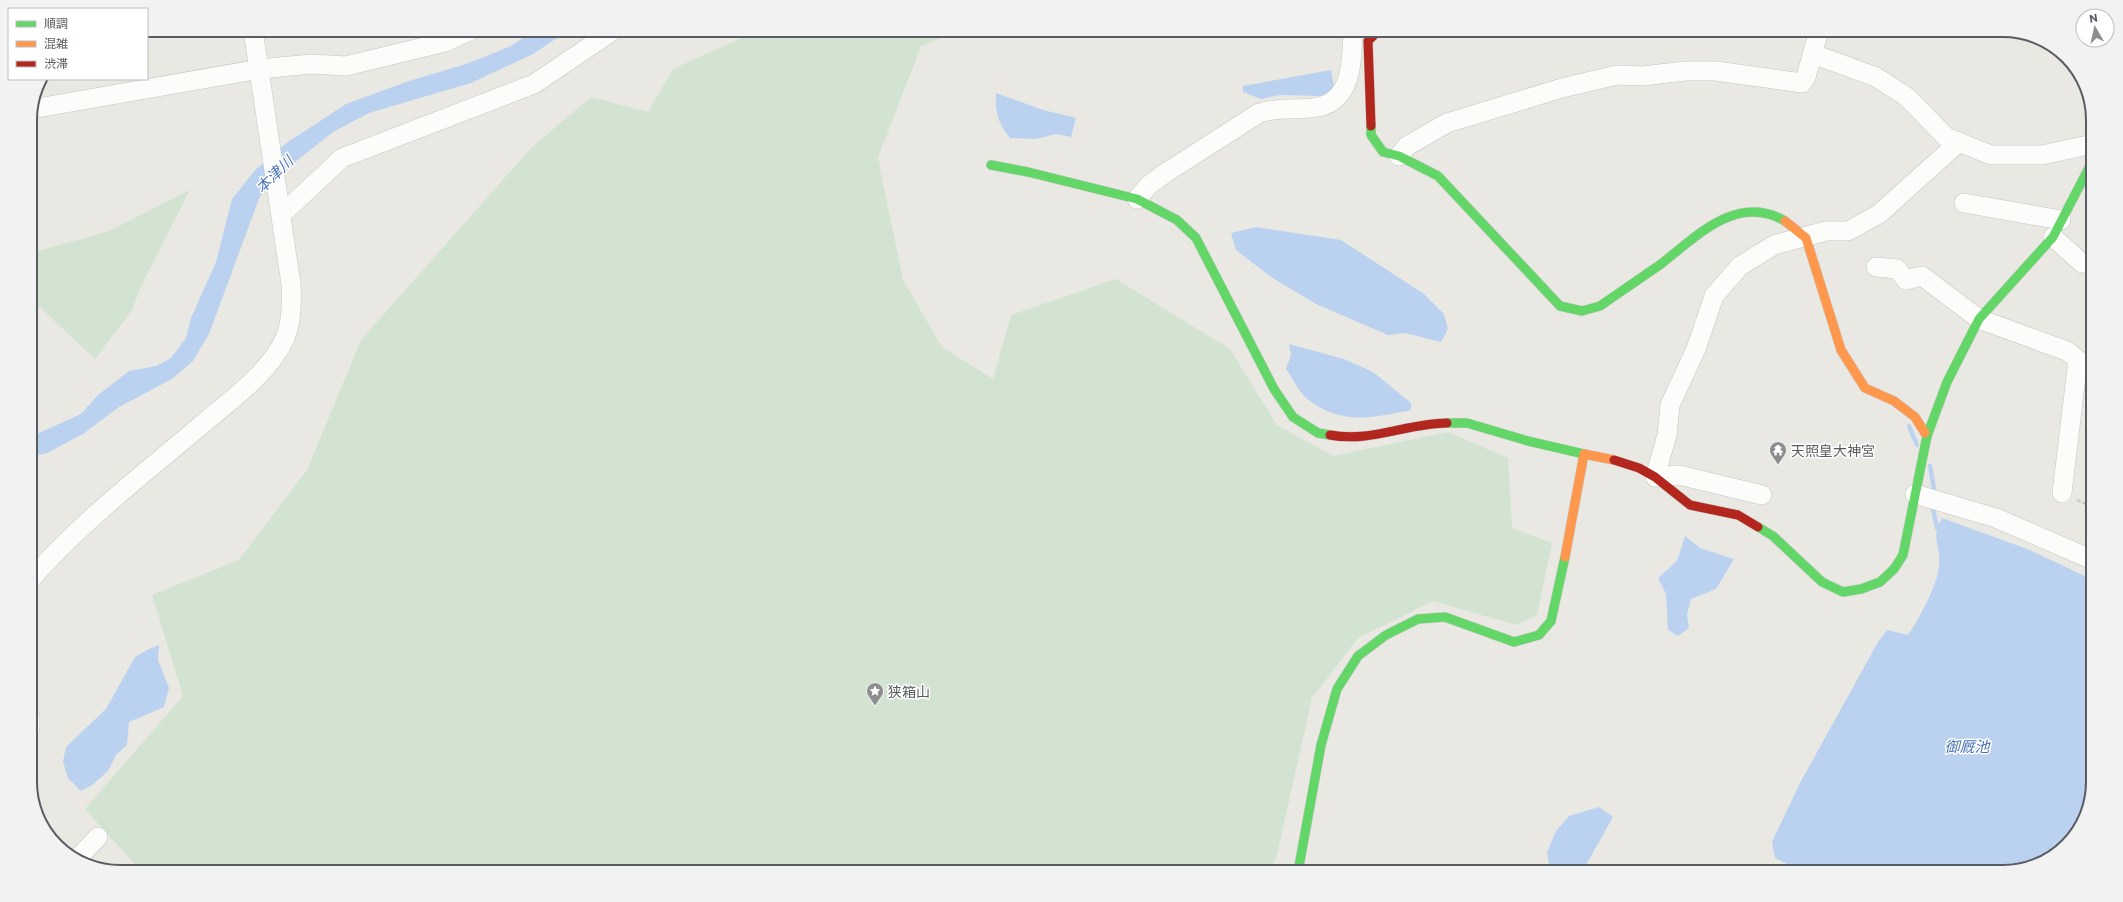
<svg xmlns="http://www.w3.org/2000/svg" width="2123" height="902" font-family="Commissioner,'Noto Sans JP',sans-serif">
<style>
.green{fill:#d2e4d1}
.water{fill:#bad2f0}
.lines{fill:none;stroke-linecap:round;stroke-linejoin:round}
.stream{stroke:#bad2f0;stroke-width:4.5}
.street-casing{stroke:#c5c5c5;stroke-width:20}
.fast-casing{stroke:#c7c6c6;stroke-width:10}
.slow-casing{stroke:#c7c6c6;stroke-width:10}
.jam-casing{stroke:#c7c6c6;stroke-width:10}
.path{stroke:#c6cac8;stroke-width:2.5;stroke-dasharray:4 2;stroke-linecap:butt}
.street{stroke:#fcfcfb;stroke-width:19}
.fast{stroke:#63d668;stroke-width:9}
.slow{stroke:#ff974d;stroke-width:9}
.jam{stroke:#b3261e;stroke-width:9}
.labels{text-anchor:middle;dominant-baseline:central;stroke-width:3;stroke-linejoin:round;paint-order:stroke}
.poi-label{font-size:14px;fill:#595c60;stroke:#fff;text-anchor:start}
.water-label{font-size:15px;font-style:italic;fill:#4c73b6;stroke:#fff}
.rim{fill:none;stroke:#595c60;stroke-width:2}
</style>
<rect width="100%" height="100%" fill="#e9e8e3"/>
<g class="green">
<polygon points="759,30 960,30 921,46 878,158 903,280 942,347 993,379 1011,315 1116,279 1230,349 1277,425 1333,456 1448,432 1508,458 1512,528 1552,543 1537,615 1516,625 1433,601 1358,638 1312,698 1276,859 1269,872 142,872 85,809 183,696 152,595 239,560 307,470 361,340 531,148 591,97 648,112 673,69"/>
<polygon points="190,190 141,286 132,310 95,359 30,298 30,253 107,232"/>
</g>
<g class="water">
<polygon points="535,30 569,30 533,54 471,83 369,113 333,132 290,166 260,196 209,334 193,361 172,379 119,407 83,434 47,453 30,457 30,437 81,414 98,395 129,371 156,366 171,358 186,338 191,318 216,262 232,199 256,169 288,142 346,104 409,81 466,64 511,46"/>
<polygon points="1331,70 1334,86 1331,92 1320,96 1280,95 1261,99 1243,92 1243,86"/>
<path d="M 996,93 L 1043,110 L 1076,118 L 1071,137 L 1056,134 L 1036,139 L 1010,138 C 998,124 995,112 996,93 Z"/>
<polygon points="1256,227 1341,240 1424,294 1444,314 1448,329 1441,342 1405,333 1388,335 1316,304 1271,277 1236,250 1231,233"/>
<path d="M 1289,344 L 1344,359 L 1373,372 L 1411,403 L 1411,410 C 1372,418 1339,426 1305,397 C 1298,390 1292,377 1286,369 L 1291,355 Z"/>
<path d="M 1942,518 L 2030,550 L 2093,580 L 2093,782 L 2086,816 L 2053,857 L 2003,872 L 1803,872 L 1775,858 L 1772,842 L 1800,783 L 1878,642 L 1887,630 L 1908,635 C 1919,619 1938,584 1939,565 C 1941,544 1930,540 1942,518 Z"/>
<polygon points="1685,536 1700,548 1734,559 1716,589 1691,599 1687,614 1689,628 1678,636 1668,630 1666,594 1658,578 1677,561"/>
<polygon points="159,645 158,660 169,688 164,707 129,722 127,745 116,755 108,771 92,785 81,791 68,778 63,762 66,747 106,709 135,657 147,650"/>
<polygon points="1599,807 1613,817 1582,872 1550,872 1547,852 1556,831 1569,816"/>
</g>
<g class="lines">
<g class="stream">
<polyline points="1909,426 1917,445"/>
<polyline points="1930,466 1935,495"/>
<polyline points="1933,509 1937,528"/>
</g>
<g class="street-casing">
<g id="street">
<polyline points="1813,54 1876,77 1907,97 1946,137 1991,155 2042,155 2093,144"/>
<polyline points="32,109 259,69 312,64 346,66 445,42 471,30"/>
<polyline points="1399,156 1407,146 1447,123 1562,88 1617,75 1643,76 1685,71 1716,71 1802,83 1806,77 1819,30"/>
<path d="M 1137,199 L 1149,185 L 1167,172 L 1259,113 C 1282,106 1297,111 1318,107 C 1353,100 1352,59 1353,30"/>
<polyline points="1964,203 2061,220"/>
<polyline points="281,215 342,158 534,84 614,30"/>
<polyline points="2053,237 2082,263 2093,264"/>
<polyline points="1876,267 1897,269 1906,280 1922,276 1979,319 2067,351 2078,360 2062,493"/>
<polyline points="1915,494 1996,518 2093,560"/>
<polyline points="1762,495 1679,475 1655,477 1667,435 1670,405 1696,349 1714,296 1740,266 1774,245 1826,231 1848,231 1879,214 1959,142"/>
<path d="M 30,580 C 80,523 141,476 199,427 C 227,403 270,373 285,338 C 292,322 292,302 291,284 L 253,30"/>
<polyline points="30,718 30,728"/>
<polyline points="77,859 98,837"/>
</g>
</g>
<g class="fast-casing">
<g id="fast">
<path d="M 1371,126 L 1371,135 L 1383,152 L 1399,156 L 1438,176 L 1560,306 L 1582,311 L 1600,306 C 1620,292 1641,278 1661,264 C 1697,236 1737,193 1785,221"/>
<polyline points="991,165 1028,172 1137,199 1177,220 1196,238 1274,389 1293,417 1318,433 1330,435"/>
<polyline points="1447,423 1467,423 1528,441 1584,454"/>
<polyline points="1925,433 1927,436 1947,382 1979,319 2053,237 2093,160"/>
<polyline points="1758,527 1773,536 1822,582 1843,592 1861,589 1880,582 1894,569 1903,555 1927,436"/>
<polyline points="1298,872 1321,745 1337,689 1358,656 1386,635 1418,619 1445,617 1514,642 1539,635 1551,621 1565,557"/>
</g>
</g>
<g class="slow-casing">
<g id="slow">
<polyline points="1785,221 1806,238 1841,350 1865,388 1894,401 1915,417 1925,433"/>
<polyline points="1565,557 1584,454 1614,460"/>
</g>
</g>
<g class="jam-casing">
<g id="jam">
<polyline points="1371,126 1368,41 1379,30"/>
<path d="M 1330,435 C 1370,443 1408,423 1447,423"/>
<polyline points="1614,460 1639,468 1655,477 1690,505 1738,515 1758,527"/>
</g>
</g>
<polyline class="path" points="2077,500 2093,507"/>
<use href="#street" class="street"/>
<use href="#fast" class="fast"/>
<use href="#slow" class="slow"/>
<use href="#jam" class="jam"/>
</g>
<defs>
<g id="temple-pin" transform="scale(0.9)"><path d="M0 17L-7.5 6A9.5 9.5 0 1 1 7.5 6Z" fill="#8b8d8e" stroke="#fff"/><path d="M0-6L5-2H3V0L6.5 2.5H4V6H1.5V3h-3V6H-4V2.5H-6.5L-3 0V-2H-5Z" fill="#fff"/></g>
<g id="sight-pin" transform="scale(0.9)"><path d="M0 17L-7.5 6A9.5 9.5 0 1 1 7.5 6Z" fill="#8b8d8e" stroke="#fff"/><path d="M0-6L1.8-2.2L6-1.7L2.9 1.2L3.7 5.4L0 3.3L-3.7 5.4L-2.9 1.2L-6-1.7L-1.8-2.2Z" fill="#fff"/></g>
</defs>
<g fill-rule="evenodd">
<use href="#temple-pin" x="1778" y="450"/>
<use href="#sight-pin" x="875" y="691"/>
</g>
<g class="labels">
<g class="poi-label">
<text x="1791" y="450">天照皇大神宮</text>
<text x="888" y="691">狭箱山</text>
</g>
<g class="water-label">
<text transform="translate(274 174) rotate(-44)">本津川</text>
<text x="1967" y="746">御厩池</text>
</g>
</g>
<path d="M0 0H2123V902H0ZM120 37H2003A83 83 0 0 1 2086 120V782A83 83 0 0 1 2003 865H120A83 83 0 0 1 37 782V120A83 83 0 0 1 120 37Z" fill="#f2f2f2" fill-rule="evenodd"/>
<path class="rim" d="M120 37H2003A83 83 0 0 1 2086 120V782A83 83 0 0 1 2003 865H120A83 83 0 0 1 37 782V120A83 83 0 0 1 120 37Z"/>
<rect x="8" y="8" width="140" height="72" fill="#ffffff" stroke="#bdbebf"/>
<rect x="16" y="21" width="20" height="6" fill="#63d668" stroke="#bdbebf"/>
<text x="44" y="28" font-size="12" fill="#595c60">順調</text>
<rect x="16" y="41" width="20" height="6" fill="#ff974d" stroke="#bdbebf"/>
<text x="44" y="48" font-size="12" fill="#595c60">混雑</text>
<rect x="16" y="61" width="20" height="6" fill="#b3261e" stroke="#bdbebf"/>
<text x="44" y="68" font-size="12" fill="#595c60">渋滞</text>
<g transform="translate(2095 28) rotate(351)"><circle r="19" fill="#ffffff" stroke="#bdbebf"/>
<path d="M0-3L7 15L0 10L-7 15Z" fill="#8b8d8e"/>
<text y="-6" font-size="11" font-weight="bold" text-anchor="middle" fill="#595c60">N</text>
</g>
</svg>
